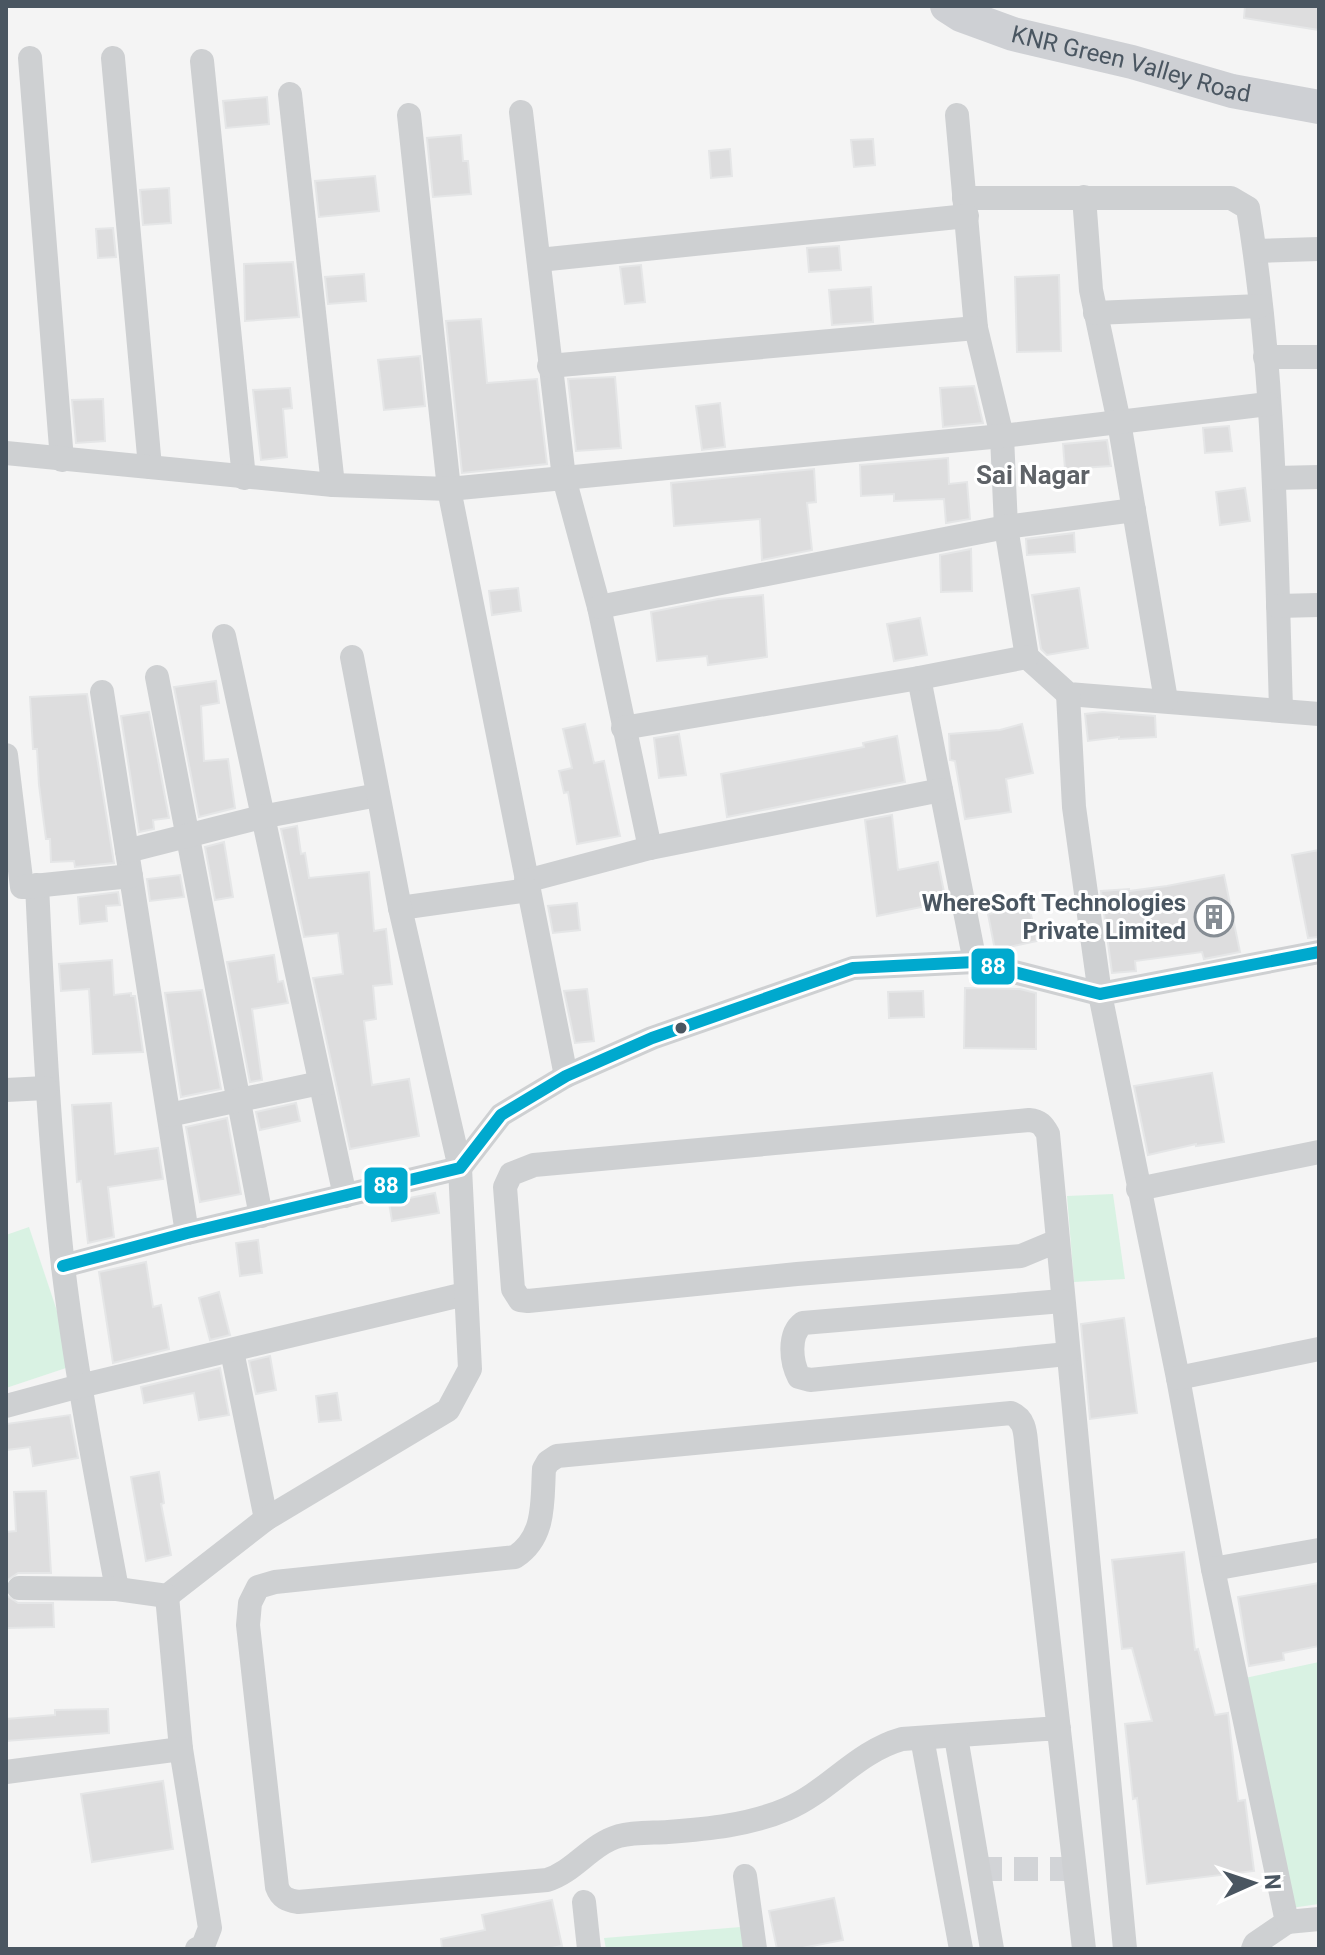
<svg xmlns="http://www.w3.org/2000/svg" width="1325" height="1955" font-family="Roboto,sans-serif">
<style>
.green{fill:#d9f2e3}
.building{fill:#ddddde;stroke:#e5e6e7;stroke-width:2}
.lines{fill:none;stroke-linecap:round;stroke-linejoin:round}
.street-tunnel{stroke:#d2d4d7;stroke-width:24;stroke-dasharray:24 12;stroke-linecap:butt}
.street{stroke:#ced0d2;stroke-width:24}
.secondary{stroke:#ced0d4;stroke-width:34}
.bus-1-casing{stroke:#fff;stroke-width:18}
.bus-1{stroke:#00a9ce;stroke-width:12}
.bus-dot{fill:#4a5661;stroke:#fff;stroke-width:3}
.labels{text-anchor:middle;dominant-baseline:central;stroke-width:6;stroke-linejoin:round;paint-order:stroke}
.street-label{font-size:24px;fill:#4a5661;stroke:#fff}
.poi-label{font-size:24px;font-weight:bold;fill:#4a5661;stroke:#fff;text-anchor:end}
.neighbourhood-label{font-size:26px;font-weight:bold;fill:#5f6368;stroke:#fff}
.line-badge{stroke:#fff;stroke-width:3}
.badge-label{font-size:22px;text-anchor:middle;font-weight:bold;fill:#fff}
</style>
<rect width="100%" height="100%" fill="#f4f4f4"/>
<g class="green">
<polygon points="1113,1194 1125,1279 1074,1282 1067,1196"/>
<polygon points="29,1227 75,1365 6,1388 6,1235"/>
<polygon points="1319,1662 1319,1904 1291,1908 1245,1678"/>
<polygon points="741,1927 744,1949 606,1949 604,1938"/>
</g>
<g class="building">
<polygon points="1245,6 1319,6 1319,30 1244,18"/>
<polygon points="267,97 269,124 226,128 223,101"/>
<polygon points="461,135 463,161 468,161 471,194 433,197 427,138"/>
<polygon points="873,139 875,165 854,167 851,140"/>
<polygon points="730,149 732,176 711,178 709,151"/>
<polygon points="375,176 379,211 319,217 315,181"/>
<polygon points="169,188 171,223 143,225 140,190"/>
<polygon points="113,228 116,257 98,258 96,229"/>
<polygon points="839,246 841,270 809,272 807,248"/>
<polygon points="293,262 299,317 245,321 244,264"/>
<polygon points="641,265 645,302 625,304 620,267"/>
<polygon points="364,274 366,301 328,304 325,277"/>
<polygon points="1059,275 1061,351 1017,352 1015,277"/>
<polygon points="871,287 873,322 832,325 829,290"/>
<polygon points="481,319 487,383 537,379 547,464 462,473 446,321"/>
<polygon points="420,356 425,406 384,410 378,360"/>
<polygon points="615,377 621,448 576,451 568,379"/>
<polygon points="974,386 983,423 943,427 940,388"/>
<polygon points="290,388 292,408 283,409 287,457 261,460 253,390"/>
<polygon points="103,399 105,441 76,443 72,400"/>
<polygon points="720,403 725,447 702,450 696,406"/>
<polygon points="1229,426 1232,451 1205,453 1203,428"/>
<polygon points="1107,440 1111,466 1065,469 1063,444"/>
<polygon points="948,458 949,484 967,482 970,519 946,523 944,499 894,501 894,494 861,496 860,465"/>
<polygon points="814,469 816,502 807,503 812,550 762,560 760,519 674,526 671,483"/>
<polygon points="1245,488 1250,521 1220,525 1216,492"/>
<polygon points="1074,533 1075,552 1027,555 1026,539"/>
<polygon points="971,549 972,591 941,592 940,555"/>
<polygon points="518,588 521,611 492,615 489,591"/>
<polygon points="1079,588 1088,648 1047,655 1041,649 1032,595"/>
<polygon points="763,595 767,657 708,665 707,656 657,661 651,612 718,599"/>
<polygon points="920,618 927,655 894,661 887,624"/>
<polygon points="216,681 219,703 201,706 204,761 228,759 235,808 199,817 174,687"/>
<polygon points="87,694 114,863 75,867 74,861 51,862 50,839 46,839 39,785 37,749 33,749 30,697"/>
<polygon points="149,712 169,818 153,820 154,829 139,832 121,716"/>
<polygon points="1102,712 1155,716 1156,737 1119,739 1119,737 1088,741 1085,714"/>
<polygon points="585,724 594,763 604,761 620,836 577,844 568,792 564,793 559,771 572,768 563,729"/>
<polygon points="1022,724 1033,773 1006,779 1011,812 965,819 955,761 950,760 949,734 1000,730"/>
<polygon points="679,734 686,775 659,778 654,738"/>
<polygon points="897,736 905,782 727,817 721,774 864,747 863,743"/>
<polygon points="892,815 898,870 938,862 946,902 877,916 865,820"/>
<polygon points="297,826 301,854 305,853 309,878 369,872 374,931 386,929 392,984 373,986 376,1019 364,1021 372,1085 409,1079 419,1136 350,1149 313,978 343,974 338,933 304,937 281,829"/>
<polygon points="224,842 233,897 215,900 205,847"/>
<polygon points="1319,850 1319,937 1308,938 1292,855"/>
<polygon points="180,875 184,897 150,901 147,879"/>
<polygon points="1224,875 1240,952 1204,959 1202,952 1135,961 1136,971 1112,973 1101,891 1129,889 1129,891 1167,886"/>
<polygon points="118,892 120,905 106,906 107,921 80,924 78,897"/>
<polygon points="577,903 580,930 553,933 548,906"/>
<polygon points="1029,906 1037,941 995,950 988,914"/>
<polygon points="274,955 278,982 283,981 288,1003 252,1009 262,1080 250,1082 227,962"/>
<polygon points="112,960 114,995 131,993 131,996 135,996 143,1052 93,1054 89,989 61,991 59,964"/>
<polygon points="965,988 1020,989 1036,993 1036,1049 964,1048"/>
<polygon points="587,989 594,1041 575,1043 564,991"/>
<polygon points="202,990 221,1089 181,1097 165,993"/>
<polygon points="923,991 924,1017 889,1018 888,992"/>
<polygon points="1212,1073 1224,1142 1196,1146 1196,1144 1148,1155 1134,1086"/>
<polygon points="111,1103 115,1154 158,1148 163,1179 108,1187 114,1237 88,1243 81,1181 77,1182 72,1105"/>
<polygon points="296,1103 300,1121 260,1130 256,1112"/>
<polygon points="227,1118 241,1194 200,1202 186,1127"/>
<polygon points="435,1193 439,1213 392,1221 389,1202"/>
<polygon points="258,1240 262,1273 240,1276 236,1243"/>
<polygon points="146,1262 153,1307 161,1305 169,1349 113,1363 99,1272"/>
<polygon points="219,1292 230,1335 210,1340 199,1298"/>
<polygon points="1124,1318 1137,1413 1090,1419 1081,1324"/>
<polygon points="270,1356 276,1390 256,1394 249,1361"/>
<polygon points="220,1368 229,1415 199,1420 194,1393 144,1403 141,1387"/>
<polygon points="337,1393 341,1420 319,1422 316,1396"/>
<polygon points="70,1415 78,1458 33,1466 30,1447 6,1450 6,1424"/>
<polygon points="159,1472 164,1503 161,1504 171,1555 146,1561 131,1477"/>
<polygon points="46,1491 51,1573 18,1573 6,1581 6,1532 16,1531 14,1492"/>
<polygon points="1184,1552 1195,1650 1198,1649 1215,1715 1228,1713 1238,1801 1245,1800 1254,1871 1147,1884 1137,1798 1133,1799 1125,1724 1152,1721 1132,1648 1122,1649 1112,1560"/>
<polygon points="1319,1583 1319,1646 1283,1653 1284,1660 1249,1666 1238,1597"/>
<polygon points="6,1595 18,1603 53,1603 54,1627 6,1628"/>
<polygon points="108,1709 109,1733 6,1741 6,1719 55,1715 55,1710"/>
<polygon points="163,1781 173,1849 92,1862 81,1794"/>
<polygon points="834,1898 843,1940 797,1949 777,1949 769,1911"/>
<polygon points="552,1900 562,1946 546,1949 442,1949 441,1939 485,1930 482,1915"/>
</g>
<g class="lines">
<polyline class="street-tunnel" points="978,1869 1074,1869"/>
<g class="street">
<polyline points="30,58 62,460"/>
<polyline points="113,58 150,467"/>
<polyline points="202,61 244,478"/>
<polyline points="290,94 333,485"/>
<polyline points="521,112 564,478 599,607 650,848"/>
<polyline points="409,115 449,489 529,890"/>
<polyline points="957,115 976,328 1002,436 1006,527 1027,657 1068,694 1319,714"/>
<polyline points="1084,197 1091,290 1119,422 1166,700"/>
<path d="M 964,198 L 1231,198 L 1248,208 C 1275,372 1276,543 1281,709"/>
<polyline points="1255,251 1319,249"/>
<polyline points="539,260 967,216"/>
<polyline points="1095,313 1260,306"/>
<polyline points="1265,357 1319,357"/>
<polyline points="549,366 976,328"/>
<polyline points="6,453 333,485 449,489 1002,436 1268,404"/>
<polyline points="1275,478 1319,477"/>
<polyline points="1278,606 1319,605"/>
<polyline points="599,607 1006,527 1134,510"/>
<polyline points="224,636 345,1196"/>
<polyline points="157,677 261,1216"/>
<polyline points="919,678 975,962"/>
<polyline points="102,692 187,1233"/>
<polyline points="1068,694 1074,807 1100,994 1178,1378 1213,1569 1287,1922 1255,1944 1253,1949"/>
<polyline points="623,728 919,678 1027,657"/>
<polyline points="6,755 22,887"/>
<polyline points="127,851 261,817 378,795"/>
<polyline points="526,881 650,848 941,790"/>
<path d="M 37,885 C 43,1012 49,1139 63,1266 C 76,1374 97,1481 117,1589"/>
<polyline points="24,887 131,876"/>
<polyline points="400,908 529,890 566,1076"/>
<polyline points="6,1090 46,1088"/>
<polyline points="169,1115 320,1083"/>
<polyline points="1138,1189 1319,1152"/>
<path d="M 1057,1241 L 1021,1256 L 797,1274 L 528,1301 L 520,1300 L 513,1289 L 505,1187 L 511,1174 L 534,1165 L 1029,1120 C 1040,1121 1043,1125 1048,1134 L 1125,1949"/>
<polyline points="63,1266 187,1233 460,1168 501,1115 566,1076 652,1038 853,968 975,962 1100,994 1319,952"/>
<path d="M 1062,1301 L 803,1323 C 788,1334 791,1362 799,1377 L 810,1380 L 1067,1354"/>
<polyline points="232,1351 266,1519"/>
<polyline points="1178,1378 1319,1349"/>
<polyline points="6,1406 80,1386 465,1294"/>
<polyline points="1213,1569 1319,1550"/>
<polyline points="19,1588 117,1589 167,1596 266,1519 448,1410 470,1369 460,1168 400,908 352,657"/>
<polyline points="167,1596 181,1749 210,1928 203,1946 197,1949"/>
<path d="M 1059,1728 L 902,1739 C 856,1752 829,1791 787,1809 C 750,1825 708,1829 668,1832 C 652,1833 634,1832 619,1836 C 591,1844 574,1872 547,1880 L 298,1902 C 287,1900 281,1898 277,1887 L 248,1625 L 250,1603 L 258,1587 L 275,1582 L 515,1557 C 546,1537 542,1501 544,1469 L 548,1462 L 557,1456 L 1011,1413 C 1027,1420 1025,1436 1027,1451 L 1084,1949"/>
<polyline points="956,1737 992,1949"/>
<polyline points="922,1738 961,1949"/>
<polyline points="6,1772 181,1749"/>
<polyline points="745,1876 755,1949"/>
<polyline points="584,1902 589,1949"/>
<polyline points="1287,1922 1319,1919"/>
</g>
<path class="secondary" id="s1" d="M 947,6 L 961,15 L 1013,34 L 1132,62 L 1232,91 L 1319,107"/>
<g class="bus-1-casing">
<polyline id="bus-1" points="63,1266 187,1233 460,1168 501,1115 566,1076 652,1038 853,968 975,962 1100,994 1319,952"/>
</g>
<use href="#bus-1" class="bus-1"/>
</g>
<defs>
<g id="building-ring" transform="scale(2)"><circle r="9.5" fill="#fff" stroke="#868d94" stroke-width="1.5"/><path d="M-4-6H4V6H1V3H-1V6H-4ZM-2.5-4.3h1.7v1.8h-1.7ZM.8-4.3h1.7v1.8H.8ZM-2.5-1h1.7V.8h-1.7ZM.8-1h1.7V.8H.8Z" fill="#868d94"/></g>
</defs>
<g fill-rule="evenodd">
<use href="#building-ring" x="1214" y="917"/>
</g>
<circle class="bus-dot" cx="681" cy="1028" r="7"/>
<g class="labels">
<g class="street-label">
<text stroke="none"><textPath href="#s1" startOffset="194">KNR Green Valley Road</textPath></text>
</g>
<g class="poi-label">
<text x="1186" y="903">WhereSoft Technologies<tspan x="1186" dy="28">Private Limited</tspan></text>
</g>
<g class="neighbourhood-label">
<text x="1033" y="475">Sai Nagar</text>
</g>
</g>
<g class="line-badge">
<rect x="970" y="947" width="46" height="39" rx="8" fill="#00a9ce"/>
<rect x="363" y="1166" width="46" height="39" rx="8" fill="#00a9ce"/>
</g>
<g class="badge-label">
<text x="993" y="974">88</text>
<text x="386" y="1193">88</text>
</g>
<rect width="1325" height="1955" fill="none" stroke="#4a5661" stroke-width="16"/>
<g transform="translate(1253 1883) rotate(87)" stroke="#ffffff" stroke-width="6" paint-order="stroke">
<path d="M0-6L14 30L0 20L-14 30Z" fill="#4a5661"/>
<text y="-12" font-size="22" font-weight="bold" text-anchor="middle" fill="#4a5661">N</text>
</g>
</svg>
